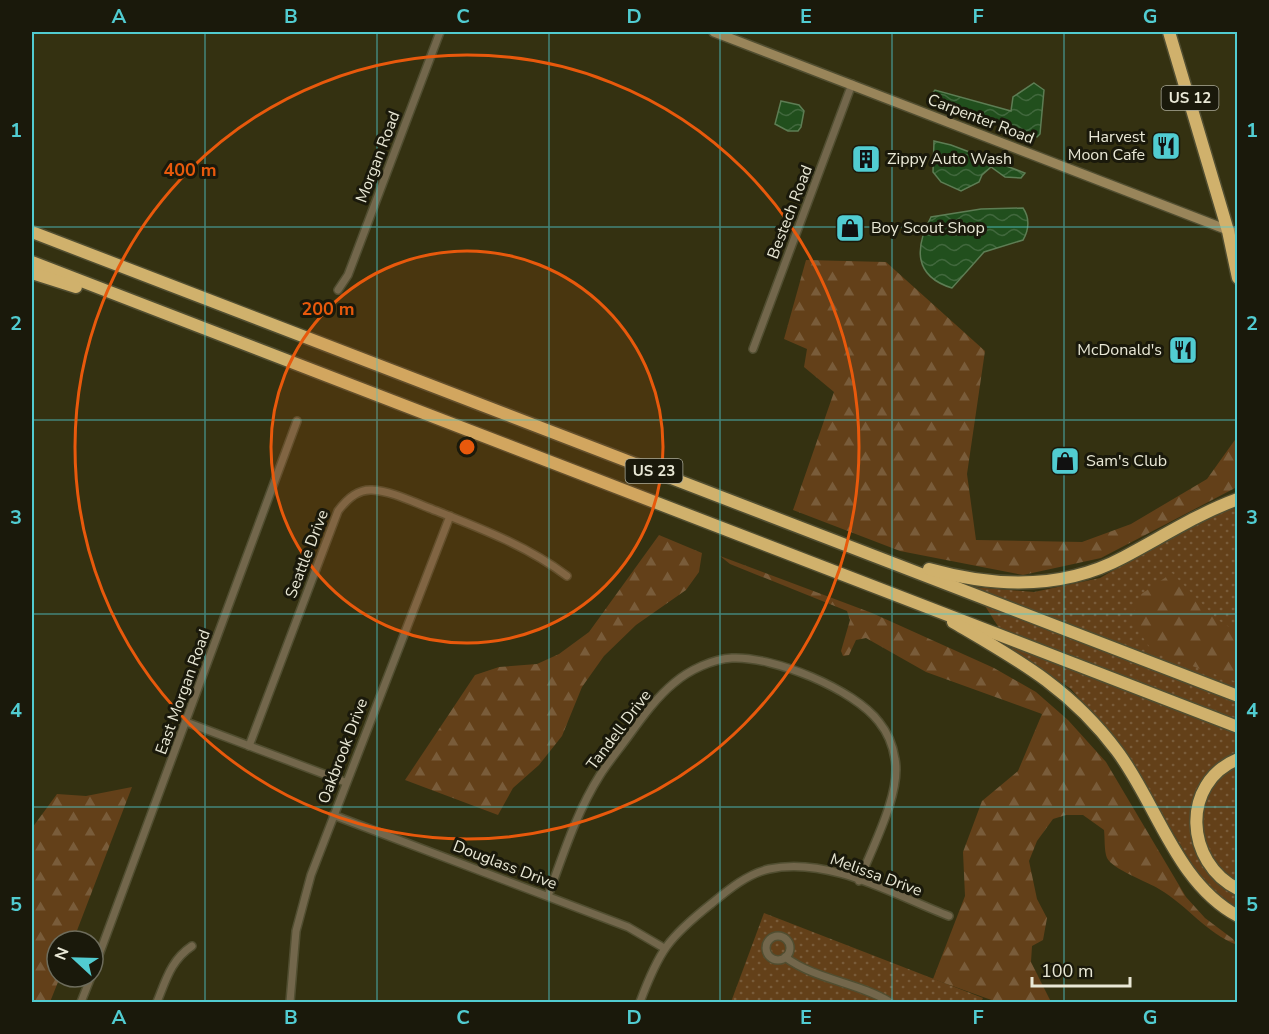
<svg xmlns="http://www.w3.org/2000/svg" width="1269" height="1034" font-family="'Nunito Sans',sans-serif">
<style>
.grass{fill:url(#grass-dots)}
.forest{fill:url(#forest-firs)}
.water{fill:url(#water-waves);stroke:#5d7d54;stroke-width:1.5}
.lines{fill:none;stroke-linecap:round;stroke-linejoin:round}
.street-casing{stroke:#514e31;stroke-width:10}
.secondary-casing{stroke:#514e31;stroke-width:12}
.highway-casing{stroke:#514e31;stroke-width:15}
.street{stroke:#73674c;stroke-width:7}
.secondary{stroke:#99855a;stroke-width:9}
.highway{stroke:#d0b16c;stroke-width:12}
.grid{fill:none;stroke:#51ccd1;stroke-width:1.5;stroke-opacity:0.55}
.ring{fill:none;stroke:#e8590c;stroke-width:3}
.labels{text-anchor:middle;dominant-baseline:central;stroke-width:6;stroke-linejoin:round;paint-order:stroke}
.shield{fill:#1a190b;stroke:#abaa99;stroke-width:1.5}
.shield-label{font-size:15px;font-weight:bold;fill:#e9e8d6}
.street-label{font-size:16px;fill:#e9e8d6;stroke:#1a190b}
.poi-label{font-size:16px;fill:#e9e8d6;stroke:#1a190b;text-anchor:start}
.centre{fill:#e8590c;stroke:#1a190b;stroke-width:3}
.ring-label{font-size:18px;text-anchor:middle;font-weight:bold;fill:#e8590c;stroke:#1a190b;stroke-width:6;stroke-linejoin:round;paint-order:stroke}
.neatline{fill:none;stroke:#51ccd1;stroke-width:2}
.grid-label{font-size:20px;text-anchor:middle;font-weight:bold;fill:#51ccd1}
</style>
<defs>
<pattern id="grass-dots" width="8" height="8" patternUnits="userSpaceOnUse" patternTransform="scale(1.5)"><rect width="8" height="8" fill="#634019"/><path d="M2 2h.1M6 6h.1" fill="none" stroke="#795c3a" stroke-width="1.8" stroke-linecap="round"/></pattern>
<pattern id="forest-firs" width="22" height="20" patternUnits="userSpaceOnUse" patternTransform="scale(1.5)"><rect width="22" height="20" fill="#634019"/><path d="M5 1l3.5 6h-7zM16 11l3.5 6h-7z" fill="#795c3a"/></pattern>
<pattern id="water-waves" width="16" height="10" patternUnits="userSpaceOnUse" patternTransform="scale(1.5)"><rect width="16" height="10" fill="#214f1d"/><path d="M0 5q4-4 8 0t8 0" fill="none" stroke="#41683d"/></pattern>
</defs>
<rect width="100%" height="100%" fill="#343111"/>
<g class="grass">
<polygon points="1237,508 1237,908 1203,882 1118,742 1071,689 1013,650 973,587 1034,592 1100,578 1213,513"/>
<polygon points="764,913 983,998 981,1002 731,1002"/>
</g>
<g class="forest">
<polygon points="806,260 886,262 985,351 967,474 976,540 1082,542 1131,524 1207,479 1237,437 1237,487 1101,558 1023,575 900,551 793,510 834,392 804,367 807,349 784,339"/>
<polygon points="659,535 702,553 699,572 686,590 636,625 604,656 582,687 562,736 539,765 513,788 498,815 405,780 475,675 499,667 537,664 559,654 589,632"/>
<path d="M 720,556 L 872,613 L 994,668 L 1036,692 L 1068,720 L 1106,762 L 1186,897 L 1205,918 L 1233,939 L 1237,945 C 1206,933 1188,906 1159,889 C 1148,882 1112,869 1107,858 C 1104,851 1105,838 1104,830 L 1083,815 L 1066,815 L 1053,819 L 1037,841 L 1029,861 L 1037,899 L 1047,918 L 1043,940 L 1032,946 L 1031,962 L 1051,1002 L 997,1002 L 933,979 L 965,896 L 963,852 L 982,801 L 1018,771 L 1042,714 L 926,672 L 866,638 L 856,640 L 849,655 L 843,656 L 841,651 L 850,620 L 847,611 L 730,564 Z"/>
<polygon points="1172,573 1218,620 1237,632 1237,682 1153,652 1131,620 1140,595"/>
<polygon points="132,787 73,941 57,941 57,977 60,977 50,1002 32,1002 32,828 57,794 86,796"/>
</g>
<g class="water">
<polygon points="1034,83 1044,90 1040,134 1037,137 930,96 935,90 1011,111 1013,97"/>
<polygon points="781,101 799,105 804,111 801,127 798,131 788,131 775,124"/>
<polygon points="934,141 951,145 1025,173 1021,178 1005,177 991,167 982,175 979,182 961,191 941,182 933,172"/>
<path d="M 1023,208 C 1030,218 1029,230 1023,240 L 984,252 L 952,288 C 913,276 915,247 931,217 L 981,209 Z"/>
</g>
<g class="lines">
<g class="street-casing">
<g id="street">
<polyline points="338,290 348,275 440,32"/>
<polyline points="753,349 852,84"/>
<polyline points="186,722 345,782"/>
<path d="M 249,746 L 338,511 C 346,500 357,489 372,490 C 391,491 411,501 429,508 C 477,527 526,545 567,576"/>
<polyline points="333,815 628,927 664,948"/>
<path d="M 548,896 C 563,855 577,811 600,775 C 609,761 620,748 630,734 C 643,716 657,697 674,683 C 689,670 713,659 732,658 C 773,656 854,689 879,722 C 888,733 893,746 895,759 C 902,792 871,850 859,881"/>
<circle cx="778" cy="948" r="12"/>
<path d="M 785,957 C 816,980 857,982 890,1002"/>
<polyline points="93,971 297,421"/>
<polyline points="81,1002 91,977"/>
<path d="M 157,1002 C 166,980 171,960 192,946"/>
<polyline points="290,1002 296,931 311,875 450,516"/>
<path d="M 640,1002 C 659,951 668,938 711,904 C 728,890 747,874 769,869 C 829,856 894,895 949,916"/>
</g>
</g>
<g class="secondary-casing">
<polyline id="secondary" points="714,32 1238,234"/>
</g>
<g class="highway-casing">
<g id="highway">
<polyline points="1169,32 1228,231 1238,278"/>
<polyline points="32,232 1238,696"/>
<polyline points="32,262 1238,727"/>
<polyline points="32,273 76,287"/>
<path d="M 929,569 C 993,587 1063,590 1124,557 C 1162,537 1197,514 1238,499"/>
<path d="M 953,622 C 1018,660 1070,688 1117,751 C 1157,804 1176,883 1238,916"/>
<path d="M 1238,759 C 1180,783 1185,863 1238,889"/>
</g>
</g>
<use href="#street" class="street"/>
<use href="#secondary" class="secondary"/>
<use href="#highway" class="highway"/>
</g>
<path class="grid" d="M 205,32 L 205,1002M 377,32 L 377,1002M 549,32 L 549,1002M 720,32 L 720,1002M 892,32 L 892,1002M 1064,32 L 1064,1002M 32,227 L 1238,227M 32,420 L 1238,420M 32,614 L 1238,614M 32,807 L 1238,807"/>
<circle cx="467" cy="447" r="196" fill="#e8590c" fill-opacity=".12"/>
<g class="ring">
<circle cx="467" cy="447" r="196"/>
<circle cx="467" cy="447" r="392"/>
</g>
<defs>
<g id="restaurant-square" transform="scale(1.5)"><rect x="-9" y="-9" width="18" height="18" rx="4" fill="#51ccd1" stroke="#1a190b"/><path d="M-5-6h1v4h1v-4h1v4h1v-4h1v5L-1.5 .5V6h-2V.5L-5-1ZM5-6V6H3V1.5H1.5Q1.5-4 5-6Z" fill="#111"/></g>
<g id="building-square" transform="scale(1.5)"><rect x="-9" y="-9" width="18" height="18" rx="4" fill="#51ccd1" stroke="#1a190b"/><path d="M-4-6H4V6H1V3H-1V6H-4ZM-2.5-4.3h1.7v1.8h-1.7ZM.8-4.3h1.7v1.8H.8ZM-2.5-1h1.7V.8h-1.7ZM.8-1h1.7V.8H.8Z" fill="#111"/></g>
<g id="shop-square" transform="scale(1.5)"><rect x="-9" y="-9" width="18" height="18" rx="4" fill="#51ccd1" stroke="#1a190b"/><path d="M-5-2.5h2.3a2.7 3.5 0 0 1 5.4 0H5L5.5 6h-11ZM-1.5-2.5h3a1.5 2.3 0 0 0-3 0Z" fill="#111"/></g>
</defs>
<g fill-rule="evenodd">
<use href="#restaurant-square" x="1166" y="146"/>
<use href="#building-square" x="866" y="159"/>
<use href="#shop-square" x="850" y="228"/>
<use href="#restaurant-square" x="1183" y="350"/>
<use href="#shop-square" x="1065" y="461"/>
</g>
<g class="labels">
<g class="shield">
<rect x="1161.5" y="86" width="57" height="24" rx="4.5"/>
<rect x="625.5" y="459" width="57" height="24" rx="4.5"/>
</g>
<g class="shield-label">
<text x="1190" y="98">US 12</text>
<text x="654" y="471">US 23</text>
</g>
<g class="street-label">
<text transform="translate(981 119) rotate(21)">Carpenter Road</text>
<text transform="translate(378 157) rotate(-69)">Morgan Road</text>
<text transform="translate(790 212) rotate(-69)">Bestech Road</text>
<text transform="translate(307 554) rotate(-69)">Seattle Drive</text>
<text transform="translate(183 692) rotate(-70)">East Morgan Road</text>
<text transform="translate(619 730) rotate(-53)">Tandell Drive</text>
<text transform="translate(343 751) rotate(-69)">Oakbrook Drive</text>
<text transform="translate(505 865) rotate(21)">Douglass Drive</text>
<text transform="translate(876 875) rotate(20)">Melissa Drive</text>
</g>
<g class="poi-label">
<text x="1145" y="137" text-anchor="end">Harvest<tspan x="1145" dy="18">Moon Cafe</tspan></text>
<text x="887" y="159">Zippy Auto Wash</text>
<text x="871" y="228">Boy Scout Shop</text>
<text x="1162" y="350" text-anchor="end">McDonald's</text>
<text x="1086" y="461">Sam's Club</text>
</g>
</g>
<circle cx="467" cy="447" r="9" class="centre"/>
<g class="ring-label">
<text x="190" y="176">400 m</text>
<text x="328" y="315">200 m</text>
</g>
<rect width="1269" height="1034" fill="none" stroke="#1a190b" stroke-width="66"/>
<g transform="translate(75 959) rotate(292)"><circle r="28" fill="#1a190b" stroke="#6d6c5c" stroke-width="1.5"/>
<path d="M0-4.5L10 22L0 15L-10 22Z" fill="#51ccd1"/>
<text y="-9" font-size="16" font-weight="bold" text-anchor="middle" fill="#e9e8d6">N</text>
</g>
<path d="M1032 977v9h98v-9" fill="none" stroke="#e9e8d6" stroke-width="3"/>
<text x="1041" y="977" font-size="18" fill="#e9e8d6" stroke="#1a190b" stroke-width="4.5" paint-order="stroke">100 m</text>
<rect x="33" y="33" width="1203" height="968" class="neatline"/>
<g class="grid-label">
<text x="119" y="23">A</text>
<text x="291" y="23">B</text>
<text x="463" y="23">C</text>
<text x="634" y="23">D</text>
<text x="806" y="23">E</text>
<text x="978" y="23">F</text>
<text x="1150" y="23">G</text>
<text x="16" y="137">1</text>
<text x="1252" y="137">1</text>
<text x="16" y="330">2</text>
<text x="1252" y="330">2</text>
<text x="16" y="524">3</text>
<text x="1252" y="524">3</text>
<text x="16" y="717">4</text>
<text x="1252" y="717">4</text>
<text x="16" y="911">5</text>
<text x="1252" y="911">5</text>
<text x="119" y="1024">A</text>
<text x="291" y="1024">B</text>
<text x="463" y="1024">C</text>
<text x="634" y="1024">D</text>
<text x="806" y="1024">E</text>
<text x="978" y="1024">F</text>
<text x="1150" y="1024">G</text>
</g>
</svg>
